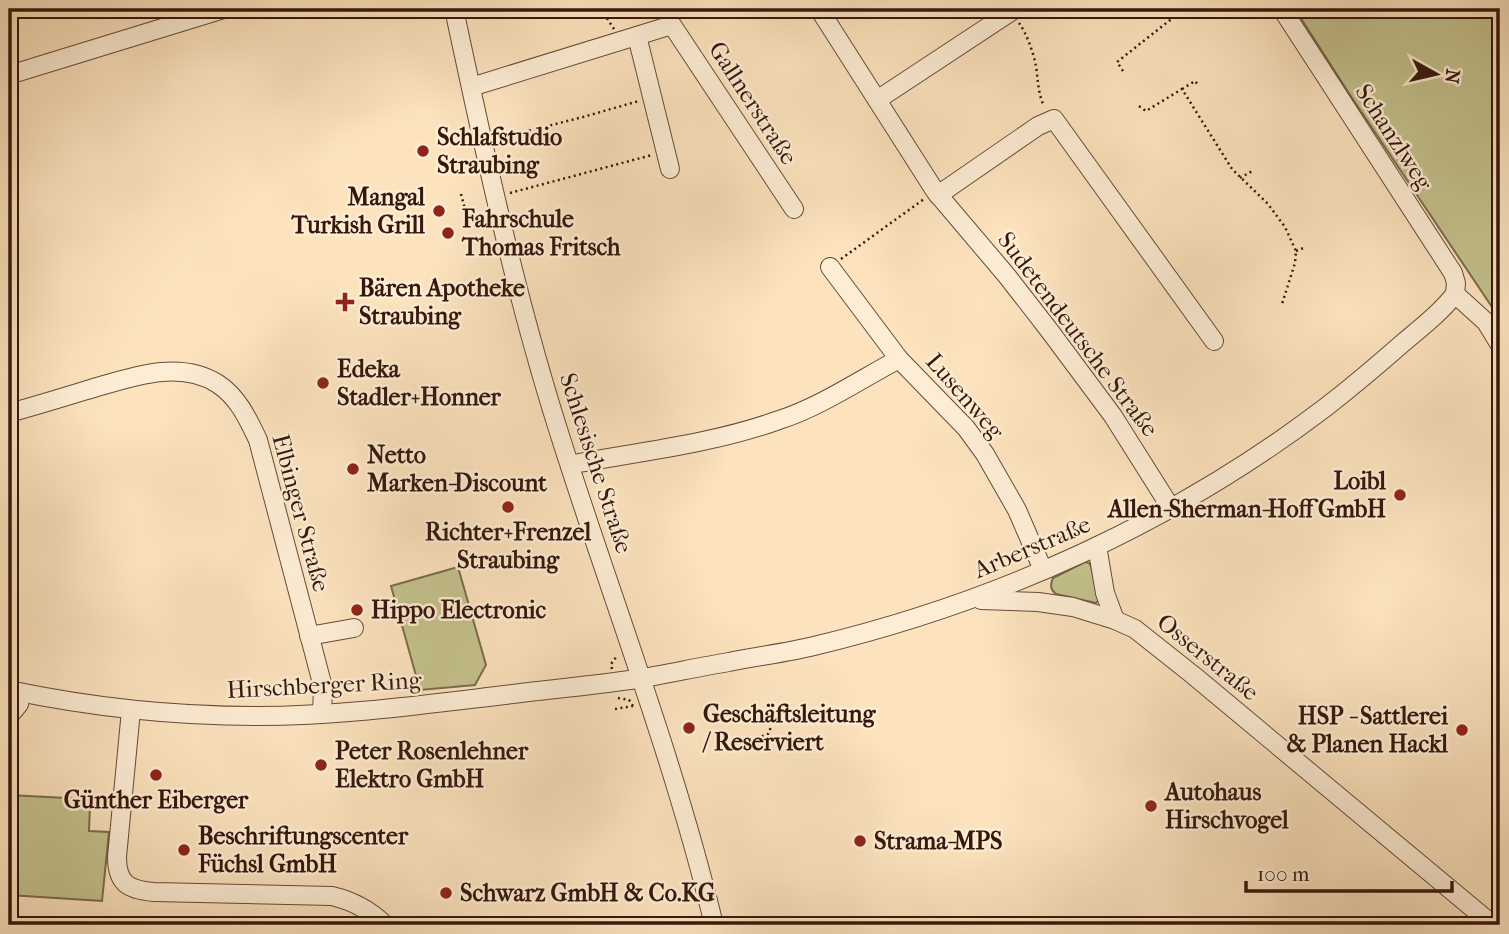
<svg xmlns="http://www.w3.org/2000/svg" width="1509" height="934" font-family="'IM FELL French Canon',serif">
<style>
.green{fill:#c4c28e;stroke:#7c6c4c;stroke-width:2}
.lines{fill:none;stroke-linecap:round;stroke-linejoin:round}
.minor-casing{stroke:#674a38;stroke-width:20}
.path{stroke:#35170b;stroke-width:2.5;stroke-dasharray:2 3.5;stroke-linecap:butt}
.minor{stroke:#fdedd5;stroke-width:18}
.poi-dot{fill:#8f2418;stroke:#fdedd5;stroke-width:2.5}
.labels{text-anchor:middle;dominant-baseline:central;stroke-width:5;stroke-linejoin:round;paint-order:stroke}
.street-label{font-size:24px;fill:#35170b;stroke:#fdedd5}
.poi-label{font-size:24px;font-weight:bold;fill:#35170b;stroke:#fdedd5;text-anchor:start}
</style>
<rect width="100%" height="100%" fill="#fce3be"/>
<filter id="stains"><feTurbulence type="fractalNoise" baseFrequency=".00286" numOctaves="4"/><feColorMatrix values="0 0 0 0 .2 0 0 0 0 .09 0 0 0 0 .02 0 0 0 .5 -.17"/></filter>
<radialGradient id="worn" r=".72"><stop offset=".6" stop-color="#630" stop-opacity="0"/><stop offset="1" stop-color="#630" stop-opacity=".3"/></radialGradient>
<g class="green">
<polygon points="1295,9 1500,9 1500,319 1352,98"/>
<path d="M 1085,562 L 1089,563 L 1091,566 L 1099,600 L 1096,603 L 1056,594 C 1050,589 1050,585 1053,578 Z"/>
<polygon points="458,567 486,665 475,685 420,690 391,586"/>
<polygon points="9,795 86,799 90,805 89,831 109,832 102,901 9,895"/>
</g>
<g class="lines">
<g class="minor-casing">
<g id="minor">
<path d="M 454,9 C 485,155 517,303 563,445 C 614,605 675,762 714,925"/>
<polyline points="819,9 935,191 1007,276 1049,330 1113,416 1171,508"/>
<polyline points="1282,9 1453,273 1456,283 1455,294"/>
<polyline points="637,36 670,169"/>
<polyline points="9,75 224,9"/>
<polyline points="471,87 672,25 794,209"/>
<polyline points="877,100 1015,9"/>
<polyline points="938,195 1038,126 1054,119 1214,341"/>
<polyline points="830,267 899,359 966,428 985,454 1017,510 1043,570"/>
<polyline points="1455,294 1486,322 1500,345"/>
<path d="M 9,413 C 35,406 61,398 87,390 C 127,379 178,358 218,384 C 238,397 248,419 258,440 L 323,687 L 322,714"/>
<path d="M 570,466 L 579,463 C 646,451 715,443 779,420 C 820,407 861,379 899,359"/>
<polyline points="1097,546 1105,593 1115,620"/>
<polyline points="981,600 1038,602 1073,607 1115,620 1135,629 1193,675 1493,925"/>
<polyline points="309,636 354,628"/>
<path d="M 9,690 C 90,707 173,716 257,716 C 343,716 428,704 513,694 C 554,689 596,685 637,679 C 668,674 698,667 729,662 C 757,656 786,653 814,646 C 998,602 1175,522 1326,407 C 1353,386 1379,364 1404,342 C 1422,327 1441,312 1455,294"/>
<path d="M 131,710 L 117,857 C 117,884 129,890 154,892 L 332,896 C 353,901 370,910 385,925"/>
<polyline points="9,716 19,704 21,693"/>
</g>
</g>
<g class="path">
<polyline points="601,9 614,29"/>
<polyline points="680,13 694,9"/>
<path d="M 1019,23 C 1027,34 1033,52 1036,66 C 1038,80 1038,94 1044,106"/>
<polyline points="1123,71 1117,62 1184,9"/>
<polyline points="1182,89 1195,81 1199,86"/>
<polyline points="1139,106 1146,111 1182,89 1232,169 1268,204 1285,227 1296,251 1295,263 1282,304"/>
<polyline points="497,139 583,117 639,101"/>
<polyline points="1240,178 1254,170"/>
<polyline points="510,193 652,155"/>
<polyline points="461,194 468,221"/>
<polyline points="1296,251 1306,247"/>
<polyline points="841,259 924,199"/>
<polyline points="612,669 611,664 617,656"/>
<polyline points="618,698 629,700 633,706"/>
<polyline points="615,709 633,706"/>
<polyline points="764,751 760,737 768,734 771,727"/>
</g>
<use href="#minor" class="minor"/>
</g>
<g class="poi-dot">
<circle cx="423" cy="151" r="7"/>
<circle cx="439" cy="211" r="7"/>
<circle cx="448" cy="233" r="7"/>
<path d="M341.5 291.5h7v7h7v7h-7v7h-7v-7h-7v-7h7z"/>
<circle cx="323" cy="383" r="7"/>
<circle cx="353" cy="469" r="7"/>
<circle cx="1400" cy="495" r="7"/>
<circle cx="508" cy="507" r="7"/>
<circle cx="357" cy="610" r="7"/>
<circle cx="689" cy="728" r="7"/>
<circle cx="1462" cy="730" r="7"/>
<circle cx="321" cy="765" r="7"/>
<circle cx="156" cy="775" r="7"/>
<circle cx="1151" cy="806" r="7"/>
<circle cx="860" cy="841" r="7"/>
<circle cx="184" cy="850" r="7"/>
<circle cx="446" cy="893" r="7"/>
</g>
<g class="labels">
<g class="street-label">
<text transform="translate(753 103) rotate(57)">Gallnerstraße</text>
<text transform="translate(1394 137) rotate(57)">Schanzlweg</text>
<text transform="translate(1078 334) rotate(53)">Sudetendeutsche Straße</text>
<text transform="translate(965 396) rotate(49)">Lusenweg</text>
<text transform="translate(596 463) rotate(72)">Schlesische Straße</text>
<text transform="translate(301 513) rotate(75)">Elbinger Straße</text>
<text transform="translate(1032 547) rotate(-23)">Arberstraße</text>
<text transform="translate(1208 657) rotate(39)">Osserstraße</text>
<text transform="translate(324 685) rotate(-3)">Hirschberger Ring</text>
</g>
<g class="poi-label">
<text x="437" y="137">Schlafstudio<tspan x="437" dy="28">Straubing</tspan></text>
<text x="425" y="197" text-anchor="end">Mangal<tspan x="425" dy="28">Turkish Grill</tspan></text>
<text x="462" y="219">Fahrschule<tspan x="462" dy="28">Thomas Fritsch</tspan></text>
<text x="359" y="288">Bären Apotheke<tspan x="359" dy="28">Straubing</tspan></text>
<text x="337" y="369">Edeka<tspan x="337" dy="28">Stadler+Honner</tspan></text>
<text x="367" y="455">Netto<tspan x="367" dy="28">Marken-Discount</tspan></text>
<text x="1386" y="481" text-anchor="end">Loibl<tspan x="1386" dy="28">Allen-Sherman-Hoff GmbH</tspan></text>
<text x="508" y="532" text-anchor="middle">Richter+Frenzel<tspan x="508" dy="28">Straubing</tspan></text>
<text x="371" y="610">Hippo Electronic</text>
<text x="703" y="714">Geschäftsleitung<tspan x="703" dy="28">/ Reserviert</tspan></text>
<text x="1448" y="716" text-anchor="end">HSP - Sattlerei<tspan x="1448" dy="28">&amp; Planen Hackl</tspan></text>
<text x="335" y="751">Peter Rosenlehner<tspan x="335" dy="28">Elektro GmbH</tspan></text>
<text x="1165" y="792">Autohaus<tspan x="1165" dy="28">Hirschvogel</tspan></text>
<text x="156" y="800" text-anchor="middle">Günther Eiberger</text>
<text x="198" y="836">Beschriftungscenter<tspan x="198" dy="28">Füchsl GmbH</tspan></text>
<text x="874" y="841">Strama-MPS</text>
<text x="460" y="893">Schwarz GmbH &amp; Co.KG</text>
</g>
</g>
<rect width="1509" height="934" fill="none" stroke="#fce3be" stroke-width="35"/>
<rect x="10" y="10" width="1488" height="913" fill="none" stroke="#35170b" stroke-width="3.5"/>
<rect x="18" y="18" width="1474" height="899" fill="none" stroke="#35170b" stroke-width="2"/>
<g transform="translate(1436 74) rotate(98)" stroke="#fdedd5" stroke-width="5" paint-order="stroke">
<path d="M0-5L12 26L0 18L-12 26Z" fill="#35170b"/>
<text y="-10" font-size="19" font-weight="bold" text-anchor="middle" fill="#35170b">N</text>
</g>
<path d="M1246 881v10h206v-10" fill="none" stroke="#35170b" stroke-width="3.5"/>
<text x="1257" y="881" font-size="21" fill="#35170b" stroke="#fdedd5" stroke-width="5" paint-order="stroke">100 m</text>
<rect width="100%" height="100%" filter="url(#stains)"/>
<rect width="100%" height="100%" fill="url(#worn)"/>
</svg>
